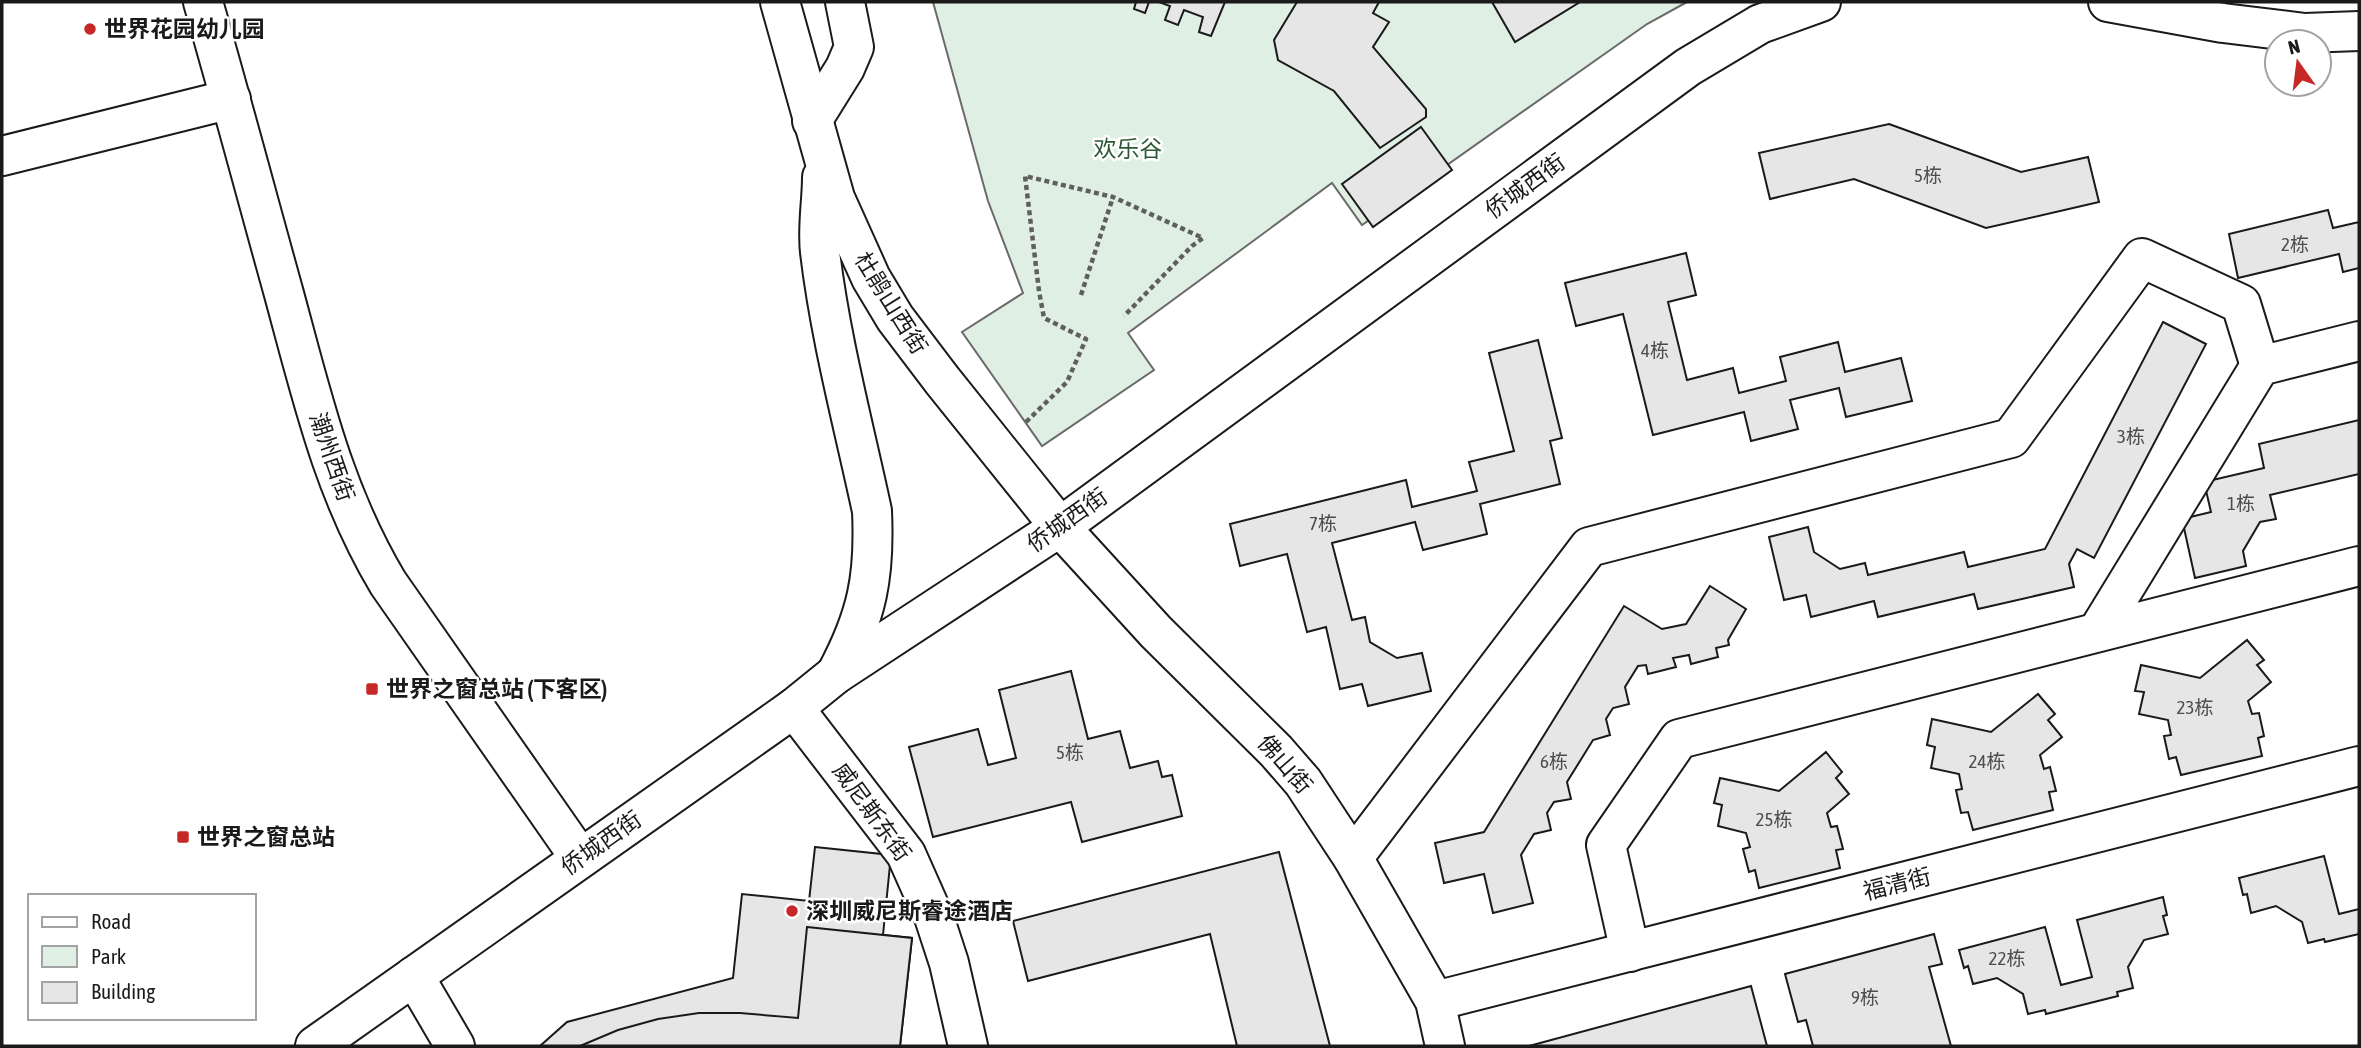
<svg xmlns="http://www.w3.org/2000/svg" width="2361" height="1048" font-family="'Asap Condensed','Noto Sans SC',sans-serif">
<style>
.green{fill:#e0efe3;stroke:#6a6a6a;stroke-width:2}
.building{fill:#e6e6e6;stroke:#1a1a1a;stroke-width:2}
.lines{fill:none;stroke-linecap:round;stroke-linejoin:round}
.minor-casing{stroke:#1a1a1a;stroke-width:42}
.path{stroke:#5f5f5f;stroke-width:4.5;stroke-dasharray:5 3.5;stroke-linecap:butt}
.minor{stroke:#fff;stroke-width:38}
.poi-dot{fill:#c62828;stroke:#fff;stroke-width:2.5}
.labels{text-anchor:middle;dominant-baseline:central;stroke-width:5;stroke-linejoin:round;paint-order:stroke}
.number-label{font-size:19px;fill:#4d4d4d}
.poi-label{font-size:23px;font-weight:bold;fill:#1a1a1a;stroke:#fff;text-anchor:start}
.park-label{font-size:23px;fill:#2b5a34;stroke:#fff}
.street-label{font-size:23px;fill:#1a1a1a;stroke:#fff}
</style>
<rect width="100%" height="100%" fill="#fff"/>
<polygon class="green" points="933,2 1687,2 1647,24 1362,225 1332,183 1128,333 1154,370 1042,446 962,332 1023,293 988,201"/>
<g class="building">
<polygon points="1136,2 1149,2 1145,13 1134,9"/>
<polygon points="1159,2 1225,2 1211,36 1199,32 1203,17 1184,10 1178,25 1165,20 1170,6"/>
<polygon points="1297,2 1379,2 1373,13 1389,22 1373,47 1426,109 1426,117 1380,148 1334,91 1278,60 1274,40"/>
<polygon points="1492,2 1580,2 1515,42"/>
<polygon points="1889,124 2021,172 2088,157 2099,202 1986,228 1854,179 1770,199 1759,153"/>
<polygon points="1421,127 1452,170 1373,227 1342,184"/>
<polygon points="2328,210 2333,228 2359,222 2359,268 2343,272 2339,254 2238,278 2229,234"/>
<polygon points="1686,253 1696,295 1668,302 1687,380 1733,368 1739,393 1786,381 1780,357 1838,342 1845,372 1901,358 1912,401 1846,417 1839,388 1790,400 1798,429 1751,441 1744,412 1653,435 1623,314 1576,326 1565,283"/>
<polygon points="2163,322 2206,344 2094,558 2077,549 2069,564 2074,587 1978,609 1974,594 1878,617 1874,601 1811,617 1806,595 1784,600 1769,537 1808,527 1814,552 1840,569 1865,563 1868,575 1964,552 1968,567 2045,549"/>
<polygon points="1538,340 1562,438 1550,441 1560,484 1480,504 1487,534 1423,550 1415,522 1332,543 1352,620 1365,617 1370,642 1397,658 1422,653 1431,691 1368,706 1362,684 1340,689 1326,627 1307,632 1287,554 1240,566 1230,524 1406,480 1412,507 1477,491 1469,462 1514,451 1489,353"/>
<polygon points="2359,420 2359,474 2270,495 2276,519 2260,522 2243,551 2246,566 2195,578 2182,519 2211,512 2204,482 2264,468 2259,444"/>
<polygon points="1710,586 1746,609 1728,640 1729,645 1716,648 1718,657 1691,664 1689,655 1673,658 1676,667 1648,674 1646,665 1638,666 1625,687 1629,704 1613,708 1606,719 1610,735 1593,740 1567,782 1571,799 1554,802 1547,813 1551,830 1534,834 1521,855 1533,903 1493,913 1484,874 1444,883 1435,843 1484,832 1624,606 1662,629 1686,624"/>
<polygon points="2247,640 2264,660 2257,665 2271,682 2248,701 2252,714 2259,713 2264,736 2258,738 2262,756 2181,775 2176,757 2169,759 2164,736 2171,735 2168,720 2139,714 2144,692 2135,691 2141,665 2200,678"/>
<polygon points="1071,671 1088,739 1120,731 1130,768 1158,761 1162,777 1172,775 1182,816 1082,842 1071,802 933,837 909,747 978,729 988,765 1016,758 999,690"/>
<polygon points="2038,694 2055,714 2048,720 2062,737 2040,755 2044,769 2050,767 2056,791 2049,792 2053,810 1973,830 1968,812 1961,813 1956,790 1962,789 1959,774 1931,768 1935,747 1927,745 1932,719 1991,732"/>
<polygon points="1826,752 1842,772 1836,778 1849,794 1827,813 1831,827 1837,826 1843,849 1836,850 1840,868 1759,888 1755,870 1749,872 1743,849 1750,847 1746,833 1718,826 1722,805 1714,803 1720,778 1779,791"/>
<polygon points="815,847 891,855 883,935 912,938 900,1046 540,1046 567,1022 733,978 742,894 809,901"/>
<polygon points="1279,852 1330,1046 1237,1046 1210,934 1028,981 1013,921"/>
<polygon points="2324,856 2339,914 2359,909 2359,934 2325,942 2324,939 2308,943 2302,922 2276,906 2251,913 2247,894 2243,895 2239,878"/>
<polygon points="2163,897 2167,915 2163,916 2168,934 2144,940 2128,967 2133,988 2117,992 2118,996 2046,1014 2045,1010 2028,1014 2023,994 1997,978 1973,984 1968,966 1964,968 1959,950 2045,927 2061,985 2092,977 2077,920"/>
<polygon points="807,927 912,938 900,1046 580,1046 618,1030 658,1019 699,1013 740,1013 798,1018"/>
<polygon points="1934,934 1942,964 1929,967 1951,1046 1813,1046 1806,1020 1798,1022 1785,974"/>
<polygon points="1751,986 1767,1046 1529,1046"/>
</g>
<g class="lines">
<g class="minor-casing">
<g id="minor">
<path d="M 203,2 C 231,99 257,197 284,294 C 312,397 333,491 388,583 L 580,858"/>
<polyline points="780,2 835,198 871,278 895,318 942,380 1060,527 1156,632 1276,751 1303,782 1353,858 1435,1001 1445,1046"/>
<polyline points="2108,2 2223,23 2305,33 2359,31"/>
<polyline points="812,121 845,68 854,47 845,2"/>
<polyline points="2,156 231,99"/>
<path d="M 822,177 C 822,202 817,227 820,252 C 830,337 854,427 872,511 C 875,577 867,616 836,674"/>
<polyline points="2098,631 2260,366 2359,341"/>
<polyline points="794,708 906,854 934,917 949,963 968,1046"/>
<polyline points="1353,858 1589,547 2011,438 2142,258 2241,304 2260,366"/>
<polyline points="1630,952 1606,845 1679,739 2359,566"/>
<polyline points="414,976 455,1046"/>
<polyline points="1435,1001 2359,766"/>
<polyline points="315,1046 794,708 836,674 1060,527 1688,67 1760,24 1821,2"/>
</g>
</g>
<g class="path">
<polyline points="1081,295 1113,197"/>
<polyline points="1026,422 1067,382 1086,339 1044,318 1039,291 1025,176 1113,197 1203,238 1192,246 1124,316"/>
</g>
<use href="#minor" class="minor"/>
</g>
<g class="poi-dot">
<circle cx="90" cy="29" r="7"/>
<rect x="365" y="682" width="14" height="14" rx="3.5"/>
<rect x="176" y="830" width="14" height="14" rx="3.5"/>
<circle cx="792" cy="911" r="7"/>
</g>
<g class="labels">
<g class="number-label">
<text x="1928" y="175">5栋</text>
<text x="2295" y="244">2栋</text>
<text x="1655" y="350">4栋</text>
<text x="2131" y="436">3栋</text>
<text x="2241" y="503">1栋</text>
<text x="1323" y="523">7栋</text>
<text x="2195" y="707">23栋</text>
<text x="1070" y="752">5栋</text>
<text x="1554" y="761">6栋</text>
<text x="1987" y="761">24栋</text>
<text x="1774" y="819">25栋</text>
<text x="2007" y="958">22栋</text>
<text x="1865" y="997">9栋</text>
</g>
<g class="poi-label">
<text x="104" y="29">世界花园幼儿园</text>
<text x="386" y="689">世界之窗总站 (下客区)</text>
<text x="197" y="837">世界之窗总站</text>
<text x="806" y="911">深圳威尼斯睿途酒店</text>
</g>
<g class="park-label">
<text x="1128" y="149">欢乐谷</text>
</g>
<g class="street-label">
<text transform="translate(1525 186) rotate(-36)">侨城西街</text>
<text transform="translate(891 303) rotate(58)">杜鹃山西街</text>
<text transform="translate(332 457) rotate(71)">潮州西街</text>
<text transform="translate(1067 520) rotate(-35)">侨城西街</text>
<text transform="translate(1285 764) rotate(49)">佛山街</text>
<text transform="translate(872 812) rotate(54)">威尼斯东街</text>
<text transform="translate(601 843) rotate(-35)">侨城西街</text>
<text transform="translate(1897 884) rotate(-14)">福清街</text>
</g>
</g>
<rect width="2361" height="1048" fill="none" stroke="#1a1a1a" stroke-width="7"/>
<rect x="28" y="894" width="228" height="126" fill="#ffffff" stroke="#a3a3a3" stroke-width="2"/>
<rect x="42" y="917" width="35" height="10" fill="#ffffff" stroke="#a3a3a3" stroke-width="2"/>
<text x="91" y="929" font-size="21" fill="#1a1a1a">Road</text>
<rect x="42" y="946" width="35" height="21" fill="#e0efe3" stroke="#a3a3a3" stroke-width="2"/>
<text x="91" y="964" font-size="21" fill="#1a1a1a">Park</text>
<rect x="42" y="982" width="35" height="21" fill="#e6e6e6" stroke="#a3a3a3" stroke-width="2"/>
<text x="91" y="999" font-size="21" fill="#1a1a1a">Building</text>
<g transform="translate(2298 63) rotate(346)"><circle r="33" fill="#ffffff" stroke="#a3a3a3" stroke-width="2"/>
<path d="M0-5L12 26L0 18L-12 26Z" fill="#c62828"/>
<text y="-10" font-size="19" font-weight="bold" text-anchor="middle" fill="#1a1a1a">N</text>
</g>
</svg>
